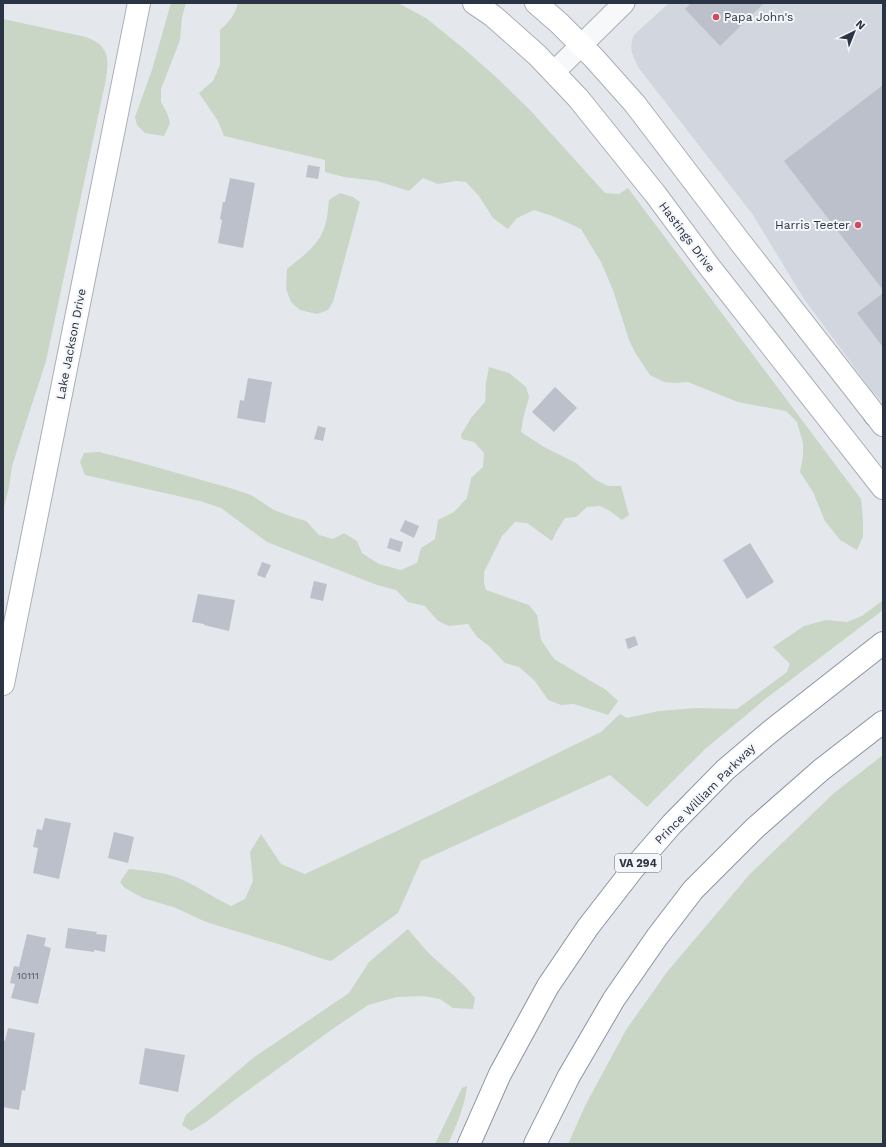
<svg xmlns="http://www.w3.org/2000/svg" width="886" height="1147" font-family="'Work Sans',sans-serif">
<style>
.built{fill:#d2d6de}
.green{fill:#c9d6c5}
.building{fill:#bbc0ca}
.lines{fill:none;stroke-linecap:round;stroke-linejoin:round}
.street-casing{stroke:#a9aeb7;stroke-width:23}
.secondary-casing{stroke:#a9aeb7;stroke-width:24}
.highway-casing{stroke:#8b94a3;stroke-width:24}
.street{stroke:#f7f8fa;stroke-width:21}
.secondary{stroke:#fff;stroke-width:22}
.highway{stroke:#fff;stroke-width:22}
.poi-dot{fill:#d1495b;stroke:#f4f6f9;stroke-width:1.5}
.labels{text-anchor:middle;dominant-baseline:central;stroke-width:4;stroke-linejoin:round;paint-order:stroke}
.number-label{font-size:10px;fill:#4f5766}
.shield{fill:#f4f6f9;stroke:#676e7b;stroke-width:1}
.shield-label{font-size:11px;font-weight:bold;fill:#2b3445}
.poi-label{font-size:12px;fill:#2b3445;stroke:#f4f6f9;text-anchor:start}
.street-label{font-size:12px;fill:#2b3445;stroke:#f4f6f9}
</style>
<rect width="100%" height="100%" fill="#e4e7ec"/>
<polygon class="built" points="669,3 883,3 883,403 869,387 804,299 753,215 638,67 632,53 631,46 633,37 637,32"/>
<g class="green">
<polygon points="171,3 186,3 182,17 180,40 161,89 161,102 167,113 170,123 164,136 145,133 137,125 135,117 152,70"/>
<path d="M 238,3 L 398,3 L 426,18 L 463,48 L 496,77 L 529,109 L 605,193 L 619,194 L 628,188 L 861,499 L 863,519 L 863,536 L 857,550 L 840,540 L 825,521 L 813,492 L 800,472 L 803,456 L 803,443 L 797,422 L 786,411 L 738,402 L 688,382 L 674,383 L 664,382 L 650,375 L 636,354 L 629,340 L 613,290 L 601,262 L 581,229 L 555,217 L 534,210 L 517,218 L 508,229 L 493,218 L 479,196 L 466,182 L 456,181 L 438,184 L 423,178 L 409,191 L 377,181 L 344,177 L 325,172 L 325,160 L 224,136 L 218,121 L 199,93 L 213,81 L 220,65 L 220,30 C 229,22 235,15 238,3 Z"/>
<path d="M 3,19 L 86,37 C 109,46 109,57 106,79 L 46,361 L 12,466 L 9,487 L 3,511 Z"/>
<path d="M 340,193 L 353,197 L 360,202 L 333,302 L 328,310 L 317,314 L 300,310 L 291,302 L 286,289 L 287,269 C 304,255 321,244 326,222 C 328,215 328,207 329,200 Z"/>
<polygon points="489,367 509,373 526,387 529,397 523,419 521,432 544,447 576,463 596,480 608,486 621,486 629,515 622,520 610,511 600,506 587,507 576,517 565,518 556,532 552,541 527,523 515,522 502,536 484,572 484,583 486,590 529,605 537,615 541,640 554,659 606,690 618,701 608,715 574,704 561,705 548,700 535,681 519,667 505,663 489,646 477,637 468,624 449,626 438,621 425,606 408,602 396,590 377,585 267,542 221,508 200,501 85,475 80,462 84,453 99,452 142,463 198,479 230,488 251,495 274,510 293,517 306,521 319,535 333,539 344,533 357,541 362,553 379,564 401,570 417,563 421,548 435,539 438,520 454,512 467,498 471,478 483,467 484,453 474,442 462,439 461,435 471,418 485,402 486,382"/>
<path d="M 882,601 L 883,610 L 764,700 L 744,717 L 705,749 L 647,807 L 610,775 L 421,861 L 398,913 L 331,961 L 323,959 L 288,947 L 206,922 L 176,908 L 143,898 L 125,888 L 120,882 L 129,869 C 147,871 165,872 181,879 C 199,887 214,898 231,906 L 245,899 L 253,881 L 250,852 L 261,834 L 281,864 L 305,874 L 435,813 L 601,732 L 620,714 L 627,718 L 659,711 L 696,708 L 737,709 L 787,672 L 790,664 L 773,647 L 804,626 L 826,620 L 847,622 L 862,616 Z"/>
<polygon points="883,755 883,1144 568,1144 586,1104 626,1030 667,972 750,874 834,793"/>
<path d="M 408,929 C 417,940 425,950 435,959 C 449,972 464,983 475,998 L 473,1009 L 453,1008 L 440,999 L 423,996 L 397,997 L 368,1005 L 334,1028 L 236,1099 L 206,1122 L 191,1131 L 182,1125 L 186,1115 L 253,1058 L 349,993 L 369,962 Z"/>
<path d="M 467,1086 C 465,1106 456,1126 448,1144 L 435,1144 L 462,1088 Z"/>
</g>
<g class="building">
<polygon points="691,3 764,3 720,46 685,9"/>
<polygon points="883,85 883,290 784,161"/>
<polygon points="308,165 320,167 318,179 306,177"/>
<polygon points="230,178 255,183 243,248 218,243 222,220 220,219 223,202 225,202"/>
<polygon points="883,293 883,347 857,313"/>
<polygon points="248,378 272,382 265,423 237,418 240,400 244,401"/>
<polygon points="555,387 577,408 554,432 532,412"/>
<polygon points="318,426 326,428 323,441 314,439"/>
<polygon points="405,520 419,526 414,538 400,531"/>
<polygon points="390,538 403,542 400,552 387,548"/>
<polygon points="750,543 774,582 747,599 723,560"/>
<polygon points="262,562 271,565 265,578 257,575"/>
<polygon points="314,581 327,584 323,601 310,598"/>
<polygon points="198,594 235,600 229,631 204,625 204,624 192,622"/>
<polygon points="635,636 638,645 628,649 625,639"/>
<polygon points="45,818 71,823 59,879 33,873 38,848 33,847 37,829 42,830"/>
<polygon points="114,832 134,837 128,863 108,858"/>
<polygon points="68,928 97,932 96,934 107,935 105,952 94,950 94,952 65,948"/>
<polygon points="27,934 46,938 44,946 51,948 38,1004 11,998 15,984 10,983 14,966 19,967"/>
<polygon points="8,1028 35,1033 25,1091 22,1090 19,1110 3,1107 3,1040 5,1041"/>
<polygon points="145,1048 185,1055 178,1092 139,1084"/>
</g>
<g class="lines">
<g class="street-casing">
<polyline id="street" points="554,72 624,3"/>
</g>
<g class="secondary-casing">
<g id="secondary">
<polyline points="474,3 493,16 537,55 578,98 656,195 708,265 883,488"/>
<polyline points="536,3 559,23 594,58 635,104 740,242 883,425"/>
<polyline points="3,684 139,3"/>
</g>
</g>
<g class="highway-casing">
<g id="highway">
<polyline points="875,415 883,420"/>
<polyline points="469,1144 500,1074 548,986 588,927 633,869 672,824 725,770 771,731 883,643"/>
<polyline points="535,1144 569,1076 614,999 657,937 693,890 755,828 821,770 883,722"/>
</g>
</g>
<use href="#street" class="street"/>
<use href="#secondary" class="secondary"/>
<use href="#highway" class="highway"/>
</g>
<g class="poi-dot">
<circle cx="716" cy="17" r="4"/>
<circle cx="858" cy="225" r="4"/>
</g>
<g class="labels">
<g class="number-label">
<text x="28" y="975">10111</text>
</g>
<rect class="shield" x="615" y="854" width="46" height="18" rx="3"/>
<g class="shield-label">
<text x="638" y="863">VA 294</text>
</g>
<g class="poi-label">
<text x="724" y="17">Papa John's</text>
<text x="850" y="225" text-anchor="end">Harris Teeter</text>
</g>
<g class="street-label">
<text transform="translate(687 237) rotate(53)">Hastings Drive</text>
<text transform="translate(71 344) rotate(-79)">Lake Jackson Drive</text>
<text transform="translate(705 794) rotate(-45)">Prince William Parkway</text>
</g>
</g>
<rect width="886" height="1147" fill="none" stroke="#2b3445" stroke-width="8"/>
<g transform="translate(854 32) rotate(43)" stroke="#f4f6f9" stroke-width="3" paint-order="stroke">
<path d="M0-3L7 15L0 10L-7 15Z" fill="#2b3445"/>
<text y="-6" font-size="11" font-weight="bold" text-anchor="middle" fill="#2b3445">N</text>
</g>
</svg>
